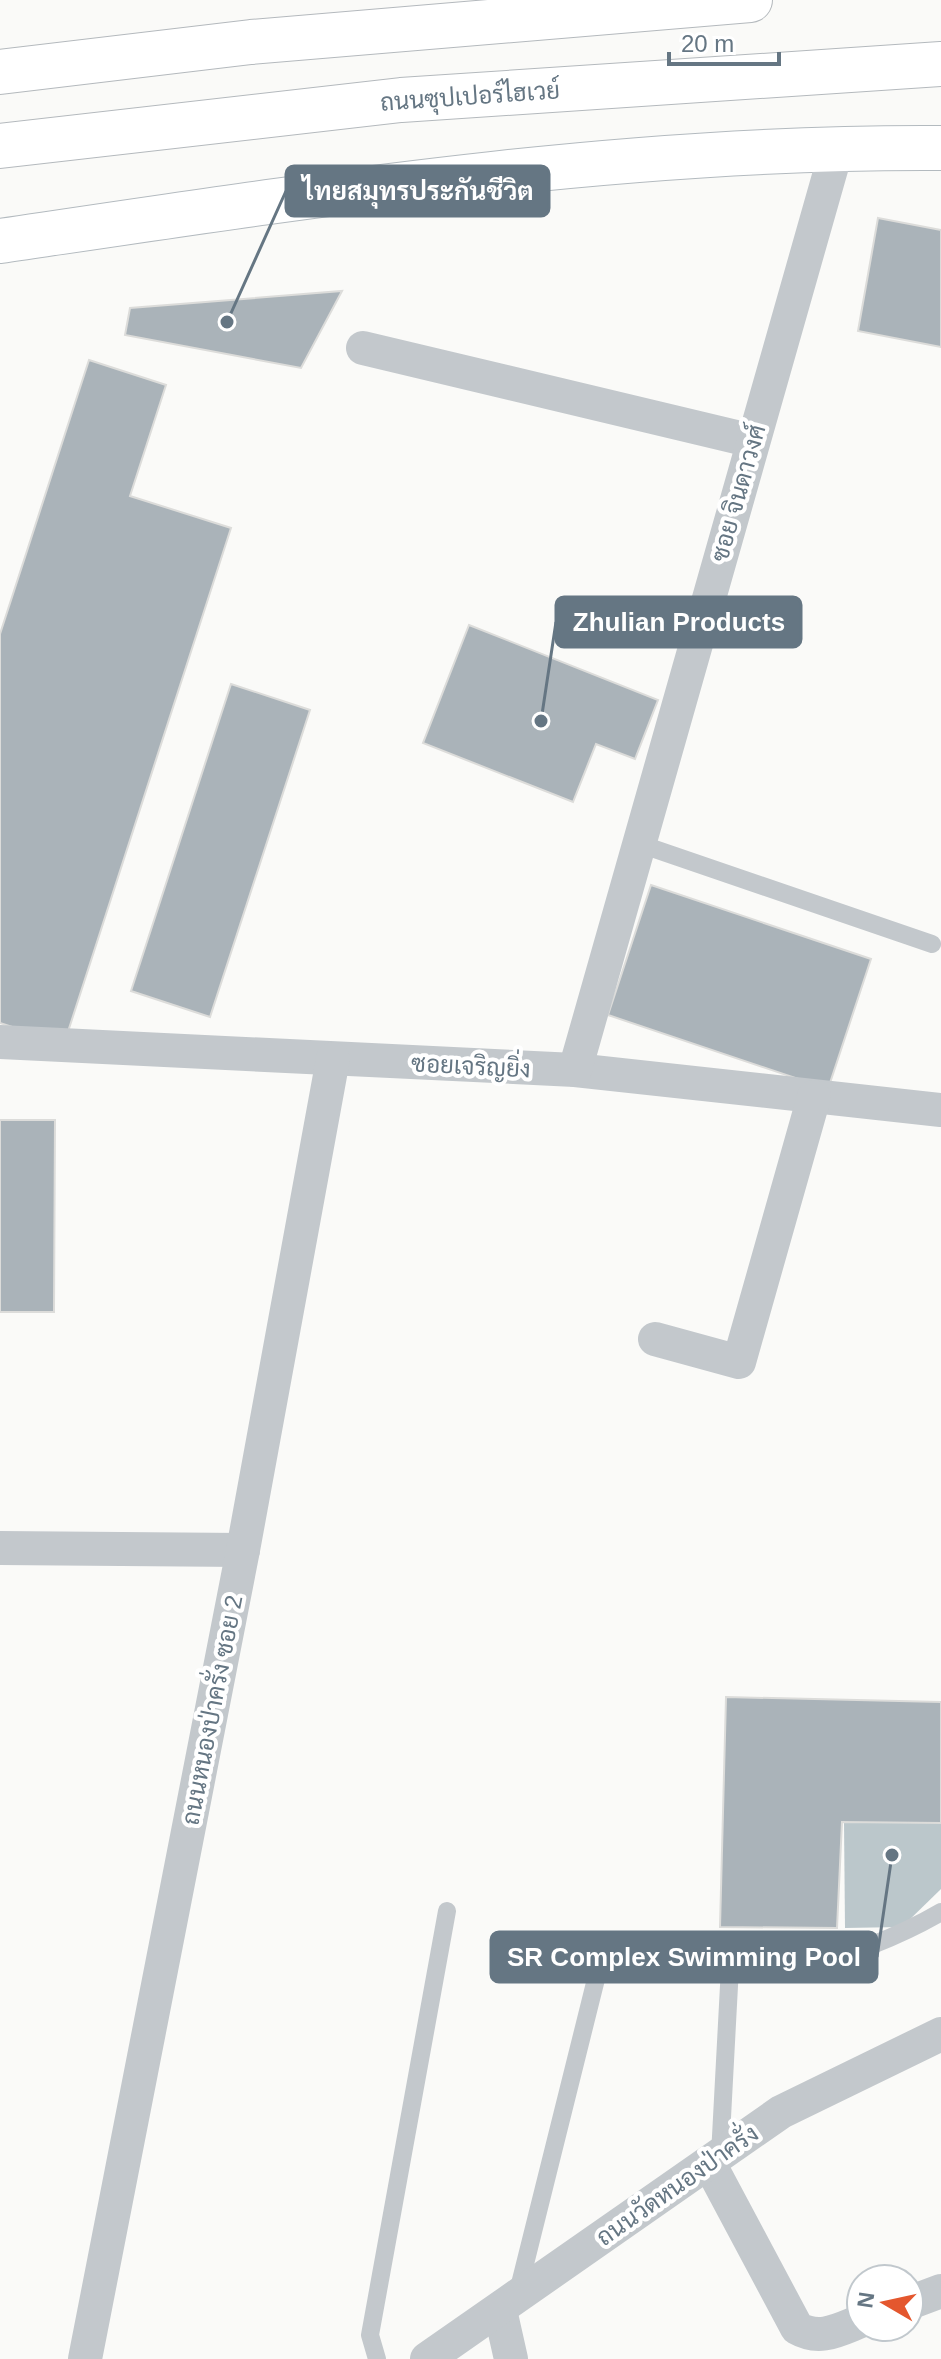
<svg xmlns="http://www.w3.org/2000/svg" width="941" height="2359" font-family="Arial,Sarabun,sans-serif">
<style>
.water{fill:#bbc7cb}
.building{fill:#aab3b9;stroke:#dcdcda;stroke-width:2}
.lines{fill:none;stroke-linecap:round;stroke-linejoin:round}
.secondary-casing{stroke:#b3babf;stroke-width:46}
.highway-casing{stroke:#b4b9bd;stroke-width:46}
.lane{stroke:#c3c8cc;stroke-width:18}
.street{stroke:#c3c8cc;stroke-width:34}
.secondary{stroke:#fff;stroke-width:44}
.highway{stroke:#fff;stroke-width:44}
.labels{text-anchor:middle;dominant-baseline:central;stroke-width:8;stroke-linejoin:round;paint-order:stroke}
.street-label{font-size:24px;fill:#657683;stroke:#fff}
.leader{fill:none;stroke:#657683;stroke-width:3}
.callout-dot{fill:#657683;stroke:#fff;stroke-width:3}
.callout{fill:#657683;stroke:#657683;stroke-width:3}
.callout-label{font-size:26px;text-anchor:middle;font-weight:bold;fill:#fff}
</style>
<rect width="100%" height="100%" fill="#fafaf8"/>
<polygon class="water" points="941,1821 941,1889 902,1927 845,1928 844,1822"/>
<g class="building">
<polygon points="878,218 941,230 941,347 858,331"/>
<polygon points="342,291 301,368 125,335 130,308"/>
<polygon points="89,360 166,385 130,496 231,528 64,1044 0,1023 0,634"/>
<polygon points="469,625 658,700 635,759 596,744 573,802 423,743"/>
<polygon points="231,684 310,710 210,1017 131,991"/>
<polygon points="651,885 871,959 828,1089 608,1015"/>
<polygon points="0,1120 55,1120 54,1312 0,1312"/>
<polygon points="726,1697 941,1702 941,1823 842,1822 837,1928 720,1927"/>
</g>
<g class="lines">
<g class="secondary-casing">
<path id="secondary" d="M 0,241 C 311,195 625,146 941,148"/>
</g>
<g class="highway-casing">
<g id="highway">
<polyline points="0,72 251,42 750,0"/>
<polyline points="0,146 401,100 941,64"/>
</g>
</g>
<g class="lane">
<polyline points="640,844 932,944"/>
<polyline points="720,2155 730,1967"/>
<path d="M 518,2292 L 602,1955 C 667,1961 733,1972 798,1966 C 837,1963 907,1932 941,1912"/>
<polyline points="377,2359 370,2335 447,1911"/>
</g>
<g class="street">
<polyline points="363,348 753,441"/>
<polyline points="0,1042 575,1070 941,1110"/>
<polyline points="575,1070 837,148"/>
<polyline points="655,1339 739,1362 814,1097"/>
<polyline points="0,1548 243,1550"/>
<path d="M 709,2163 L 797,2328 C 820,2341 838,2330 861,2321"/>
<polyline points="909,2303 941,2291"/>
<polyline points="500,2310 511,2359"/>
<polyline points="85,2359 243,1550 333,1059"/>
<polyline points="427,2359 781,2112 941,2034"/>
</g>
<use href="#secondary" class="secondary"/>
<use href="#highway" class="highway"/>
</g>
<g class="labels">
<g class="street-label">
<text transform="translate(470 96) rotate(-4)">ถนนซุปเปอร์ไฮเวย์</text>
<text transform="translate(738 493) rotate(-74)">ซอย จินดาวงศ์</text>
<text transform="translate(471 1066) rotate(3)">ซอยเจริญยิ่ง</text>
<text transform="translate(212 1710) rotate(-79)">ถนนหนองป่าครั่ง ซอย 2</text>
<text transform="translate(677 2185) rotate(-35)">ถนนวัดหนองป่าครั่ง</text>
</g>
</g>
<path class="leader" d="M227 322L286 191M541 721L556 622M892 1855L877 1957"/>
<g class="callout-dot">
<circle cx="227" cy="322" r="8"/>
<circle cx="541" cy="721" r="8"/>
<circle cx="892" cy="1855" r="8"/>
</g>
<g class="callout">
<rect x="286" y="166" width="263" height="50" rx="8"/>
<rect x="556" y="597" width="245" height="50" rx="8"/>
<rect x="491" y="1932" width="386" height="50" rx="8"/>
</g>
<g class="callout-label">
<text x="418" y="200">ไทยสมุทรประกันชีวิต</text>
<text x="679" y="631">Zhulian Products</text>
<text x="684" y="1966">SR Complex Swimming Pool</text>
</g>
<g transform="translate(885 2303) rotate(279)"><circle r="38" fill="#ffffff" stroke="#c1c8cd" stroke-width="2"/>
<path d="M0-6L14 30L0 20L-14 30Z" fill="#e4572e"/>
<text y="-12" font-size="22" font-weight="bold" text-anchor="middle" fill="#657683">N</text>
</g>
<path d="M669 52v12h110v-12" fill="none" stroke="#657683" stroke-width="4"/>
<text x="681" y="52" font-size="24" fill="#657683" stroke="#ffffff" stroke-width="6" paint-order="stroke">20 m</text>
</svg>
